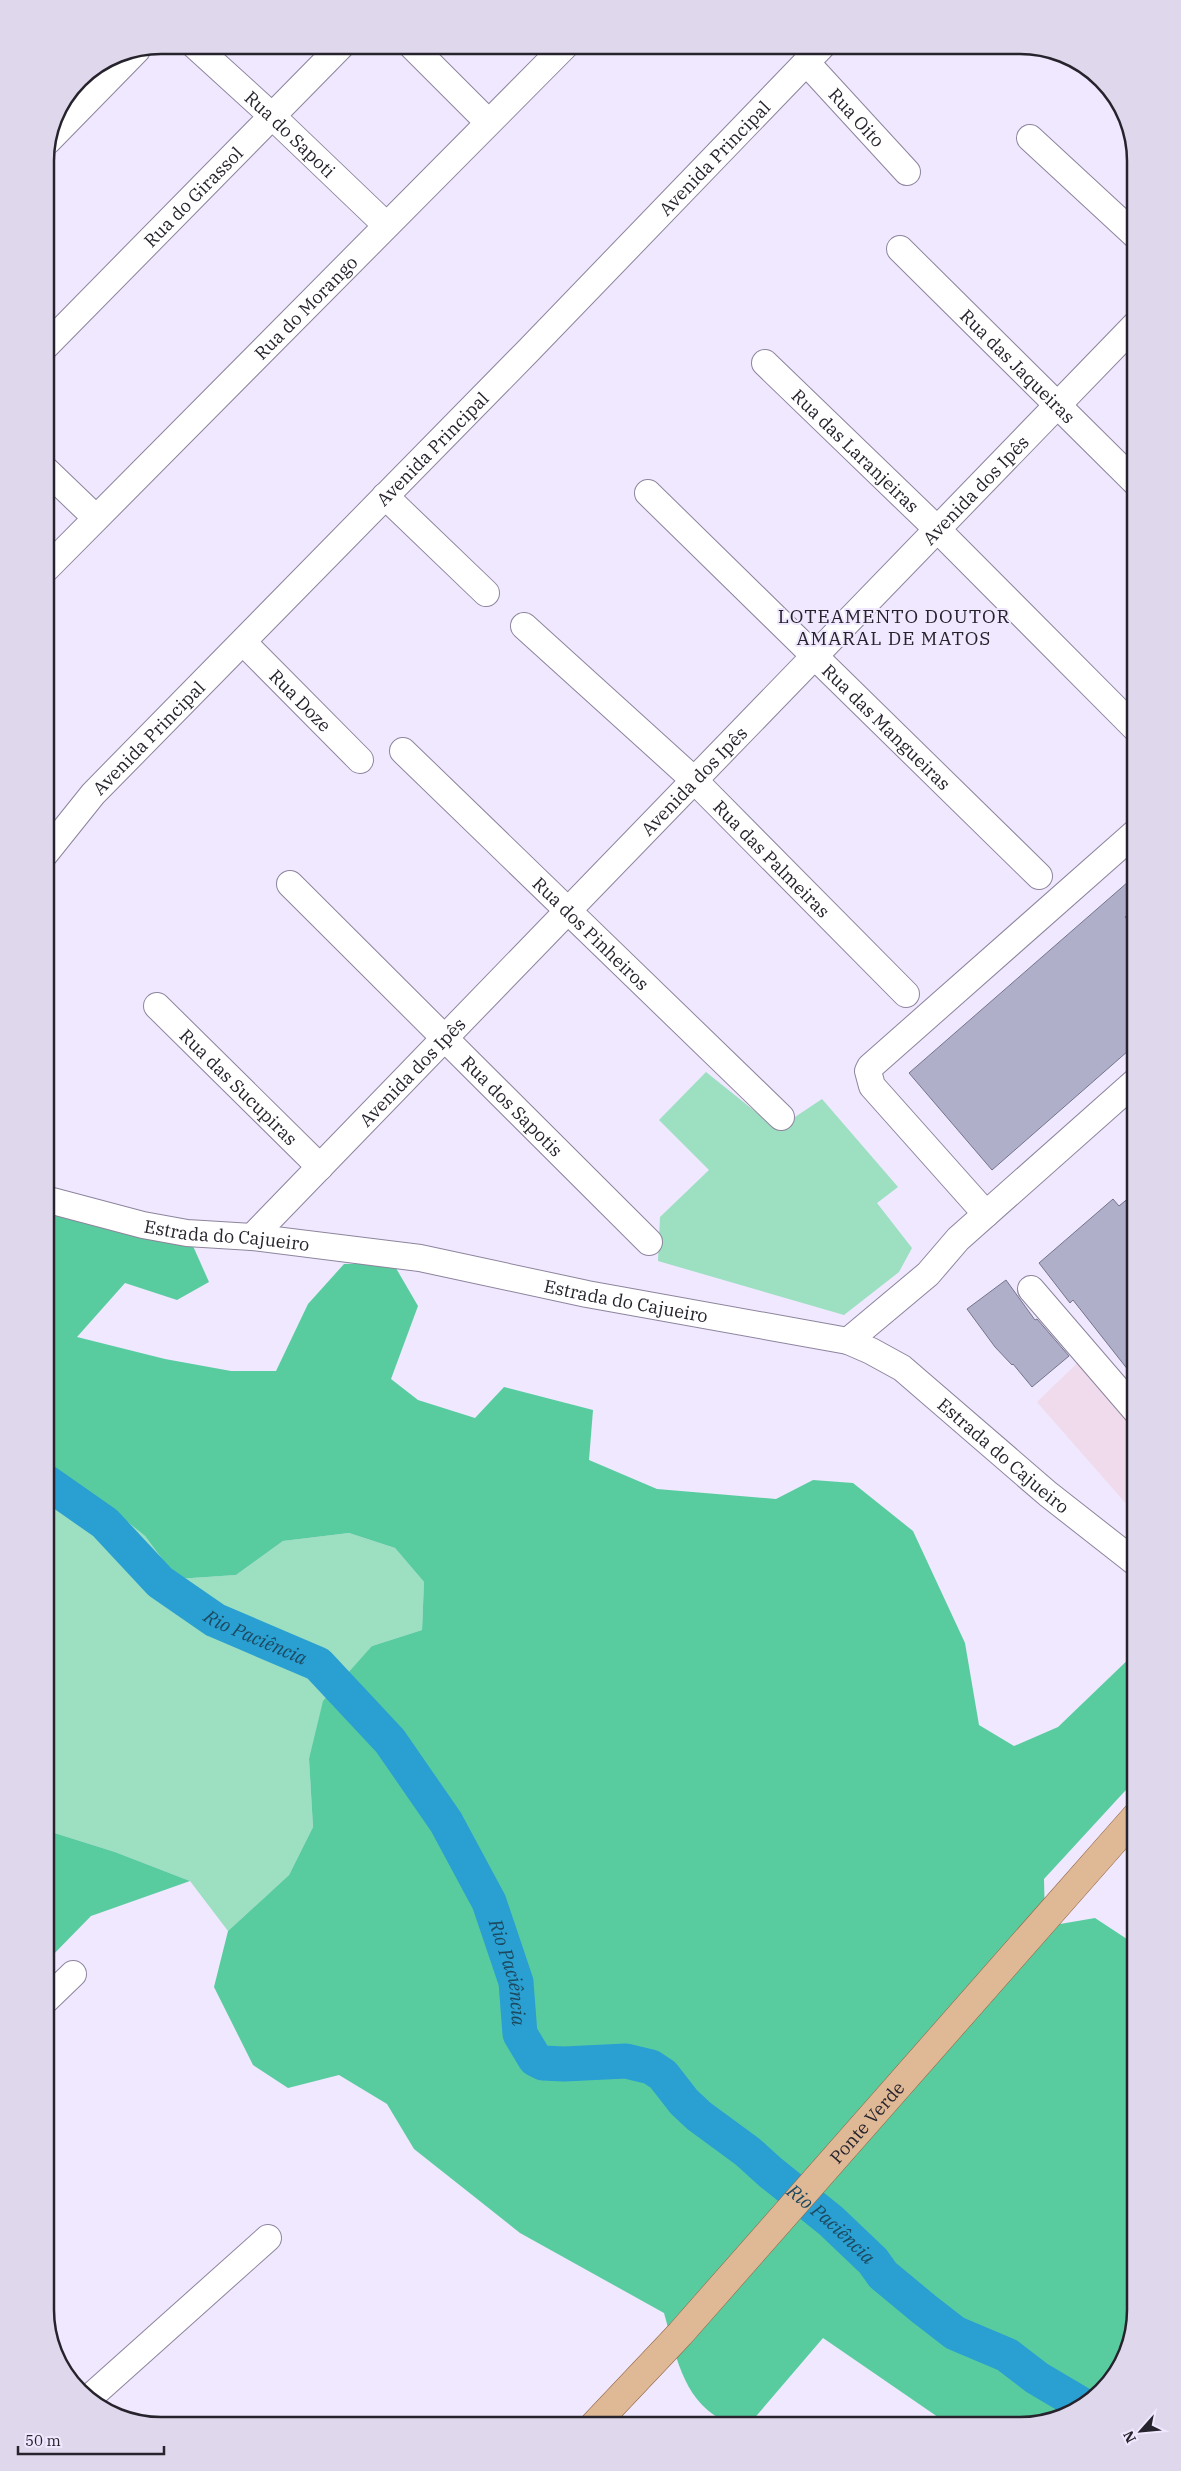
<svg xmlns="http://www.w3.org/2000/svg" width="1181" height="2471" font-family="'IBM Plex Serif',serif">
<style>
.industrial{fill:#efdbeb}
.green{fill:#9cdfc1}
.forest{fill:#59cc9f}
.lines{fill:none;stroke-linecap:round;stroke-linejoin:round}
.river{stroke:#299fd2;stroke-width:35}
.building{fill:#afafca;stroke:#74748d}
.minor-casing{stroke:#8d849d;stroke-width:28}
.major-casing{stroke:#916544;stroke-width:29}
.minor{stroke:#fff;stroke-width:26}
.major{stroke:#dfb896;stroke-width:28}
.labels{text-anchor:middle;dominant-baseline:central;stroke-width:4;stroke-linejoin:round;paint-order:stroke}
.street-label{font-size:18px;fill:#27232d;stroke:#efe8fe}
.neighbourhood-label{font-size:19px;letter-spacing:1px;fill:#27232d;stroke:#efe8fe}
.water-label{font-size:19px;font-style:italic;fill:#1c495f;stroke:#efe8fe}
.rim{fill:none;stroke:#27232d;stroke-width:2.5}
</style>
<rect width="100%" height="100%" fill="#efe8fe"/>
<polygon class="industrial" points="1090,1351 1136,1403 1136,1515 1037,1402"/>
<g class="green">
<polygon points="706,1072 777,1129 822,1099 898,1187 877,1203 912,1248 899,1272 844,1315 658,1261 660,1217 709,1170 659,1120"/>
<polygon points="45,1466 99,1499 145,1536 177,1579 236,1575 283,1541 349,1533 395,1548 424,1582 422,1630 372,1646 309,1759 313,1827 289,1875 228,1931 190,1881 115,1852 45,1830"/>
</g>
<g class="forest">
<path d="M 45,1208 L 193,1246 L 209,1282 L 177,1300 L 125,1283 L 77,1337 L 165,1359 L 231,1371 L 276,1371 L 308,1304 L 344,1264 L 393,1263 L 418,1306 L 391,1379 L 418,1400 L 475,1418 L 504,1387 L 593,1410 L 589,1460 L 657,1489 L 776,1499 L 813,1480 L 853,1483 L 913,1531 L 965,1643 L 979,1725 L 1014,1746 L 1058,1727 L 1136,1652 L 1136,1779 L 1044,1879 L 1045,1922 L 1060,1924 L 1095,1918 L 1136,1945 L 1136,2310 L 1116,2375 L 1064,2417 L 1020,2426 L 951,2426 L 823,2338 L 752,2421 C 743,2421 729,2422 721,2419 C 682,2399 675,2351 664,2313 L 520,2233 L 414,2149 L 387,2104 L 339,2075 L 288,2088 L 253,2065 L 214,1987 L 228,1931 L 289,1875 L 313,1827 L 309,1759 L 323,1701 L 372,1646 L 422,1630 L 424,1582 L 395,1548 L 349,1533 L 283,1541 L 236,1575 L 177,1579 L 145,1536 L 99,1499 L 45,1466 Z"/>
<polygon points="45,1830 115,1852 190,1881 91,1916 45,1963"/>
</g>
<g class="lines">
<path class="river" id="s1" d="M 45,1481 L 105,1523 L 160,1582 L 215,1620 L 318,1664 L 390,1741 L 446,1822 L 489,1902 L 516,1982 L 520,2034 L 535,2059 L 543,2063 L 564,2064 L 626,2061 L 651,2067 L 663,2075 L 684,2102 L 699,2116 L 748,2152 L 770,2172 L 831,2221 L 873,2261 L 883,2275 L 924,2309 L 955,2333 L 1007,2355 L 1037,2378 L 1081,2404"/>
</g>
<g class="building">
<polygon points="1136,875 1136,907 1125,917 1136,929 1136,1044 992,1170 909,1073"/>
<polygon points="1136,1192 1136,1380 1073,1300 1070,1303 1039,1263 1113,1199 1119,1206"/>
<polygon points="1006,1280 1035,1320 1037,1319 1069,1356 1032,1387 1013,1364 1012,1365 995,1347 967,1309"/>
</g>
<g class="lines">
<g class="minor-casing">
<g id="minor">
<path id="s2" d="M 194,45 L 271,115 L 386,225"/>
<polyline points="411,45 488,122"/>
<path id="s3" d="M 806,62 L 907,172"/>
<polyline points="1030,138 1136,236"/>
<polyline points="48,141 137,50"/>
<path id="s4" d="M 900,249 L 1136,483"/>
<path id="s5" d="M 45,347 L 342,45"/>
<path id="s6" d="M 765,363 L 937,529 L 1136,729"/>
<polyline points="45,469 96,518"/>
<path id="s7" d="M 648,493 L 1039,876"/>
<polyline points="385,496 486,593"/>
<path id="s8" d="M 45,570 L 566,45"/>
<path id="s9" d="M 524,626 L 694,780 L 906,994"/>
<path id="s10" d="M 243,642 L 360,760"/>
<path id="s11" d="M 403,751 L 781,1117"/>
<path id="s12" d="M 45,854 L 93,794 L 527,352 L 823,45"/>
<path id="s13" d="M 290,884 L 649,1242"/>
<path id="s14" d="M 157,1006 L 320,1167"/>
<path id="s15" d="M 45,1199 L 143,1225 L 187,1233 L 252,1237 L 420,1258 L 587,1294 L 848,1341 L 871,1351 L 902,1368 L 1048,1494 L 1136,1563"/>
<polyline points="986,1214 872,1086 868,1071 870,1067 1136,832"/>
<path id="s16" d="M 252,1237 L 1136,324"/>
<polyline points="1031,1289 1136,1411"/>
<polyline points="848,1341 928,1274 958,1239 1136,1081"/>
<polyline points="45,2001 73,1974"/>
<polyline points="88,2399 268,2238"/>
</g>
</g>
<g class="major-casing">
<g id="major">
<path id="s17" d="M 593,2426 L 680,2334 L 1136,1816"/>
</g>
</g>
<use href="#minor" class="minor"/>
<use href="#major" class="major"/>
</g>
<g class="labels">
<g class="street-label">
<text stroke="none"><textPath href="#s3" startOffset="75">Rua Oito</textPath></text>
<text stroke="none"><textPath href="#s2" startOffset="131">Rua do Sapoti</textPath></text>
<text stroke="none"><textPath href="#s12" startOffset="966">Avenida Principal</textPath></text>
<text stroke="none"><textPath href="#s5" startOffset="211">Rua do Girassol</textPath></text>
<text stroke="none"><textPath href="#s8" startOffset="370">Rua do Morango</textPath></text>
<text stroke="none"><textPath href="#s4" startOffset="166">Rua das Jaqueiras</textPath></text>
<text stroke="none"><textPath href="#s12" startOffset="561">Avenida Principal</textPath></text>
<text stroke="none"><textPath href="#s6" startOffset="126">Rua das Laranjeiras</textPath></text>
<text stroke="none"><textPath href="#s16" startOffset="1040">Avenida dos Ipês</textPath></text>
<text stroke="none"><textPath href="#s10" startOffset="82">Rua Doze</textPath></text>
<text stroke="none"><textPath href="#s7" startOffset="334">Rua das Mangueiras</textPath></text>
<text stroke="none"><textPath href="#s12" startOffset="156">Avenida Principal</textPath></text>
<text stroke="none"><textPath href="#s16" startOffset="635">Avenida dos Ipês</textPath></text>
<text stroke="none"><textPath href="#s9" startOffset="340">Rua das Palmeiras</textPath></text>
<text stroke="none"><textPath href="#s11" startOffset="262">Rua dos Pinheiros</textPath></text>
<text stroke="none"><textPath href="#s16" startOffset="230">Avenida dos Ipês</textPath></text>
<text stroke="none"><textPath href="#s14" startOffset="115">Rua das Sucupiras</textPath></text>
<text stroke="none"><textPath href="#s13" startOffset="314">Rua dos Sapotis</textPath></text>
<text stroke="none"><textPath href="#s15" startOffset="186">Estrada do Cajueiro</textPath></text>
<text stroke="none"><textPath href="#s15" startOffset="591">Estrada do Cajueiro</textPath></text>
<text stroke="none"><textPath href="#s15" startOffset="1011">Estrada do Cajueiro</textPath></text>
<text stroke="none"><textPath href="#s17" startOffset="409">Ponte Verde</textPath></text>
</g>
<g class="neighbourhood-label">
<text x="894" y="616">LOTEAMENTO DOUTOR<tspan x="894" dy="22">AMARAL DE MATOS</tspan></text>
</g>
<g class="water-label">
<text stroke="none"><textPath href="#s1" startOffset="265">Rio Paciência</textPath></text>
<text stroke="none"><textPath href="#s1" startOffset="701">Rio Paciência</textPath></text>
<text stroke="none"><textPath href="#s1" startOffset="1151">Rio Paciência</textPath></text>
</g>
</g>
<path d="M0 0H1181V2471H0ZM161 54H1020A107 107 0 0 1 1127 161V2310A107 107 0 0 1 1020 2417H161A107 107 0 0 1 54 2310V161A107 107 0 0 1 161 54Z" fill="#dfd8ed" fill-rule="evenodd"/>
<path class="rim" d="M161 54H1020A107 107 0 0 1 1127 161V2310A107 107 0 0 1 1020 2417H161A107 107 0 0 1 54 2310V161A107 107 0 0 1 161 54Z"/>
<g transform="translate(1141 2431) rotate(243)" stroke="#efe8fe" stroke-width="4" paint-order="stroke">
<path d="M0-4L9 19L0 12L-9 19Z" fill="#27232d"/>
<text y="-8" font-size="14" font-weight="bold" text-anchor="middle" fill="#27232d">N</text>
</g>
<path d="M18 2446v8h146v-8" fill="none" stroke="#27232d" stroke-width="2.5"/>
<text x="25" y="2446" font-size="15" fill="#27232d" stroke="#efe8fe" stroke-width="4" paint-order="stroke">50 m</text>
</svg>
